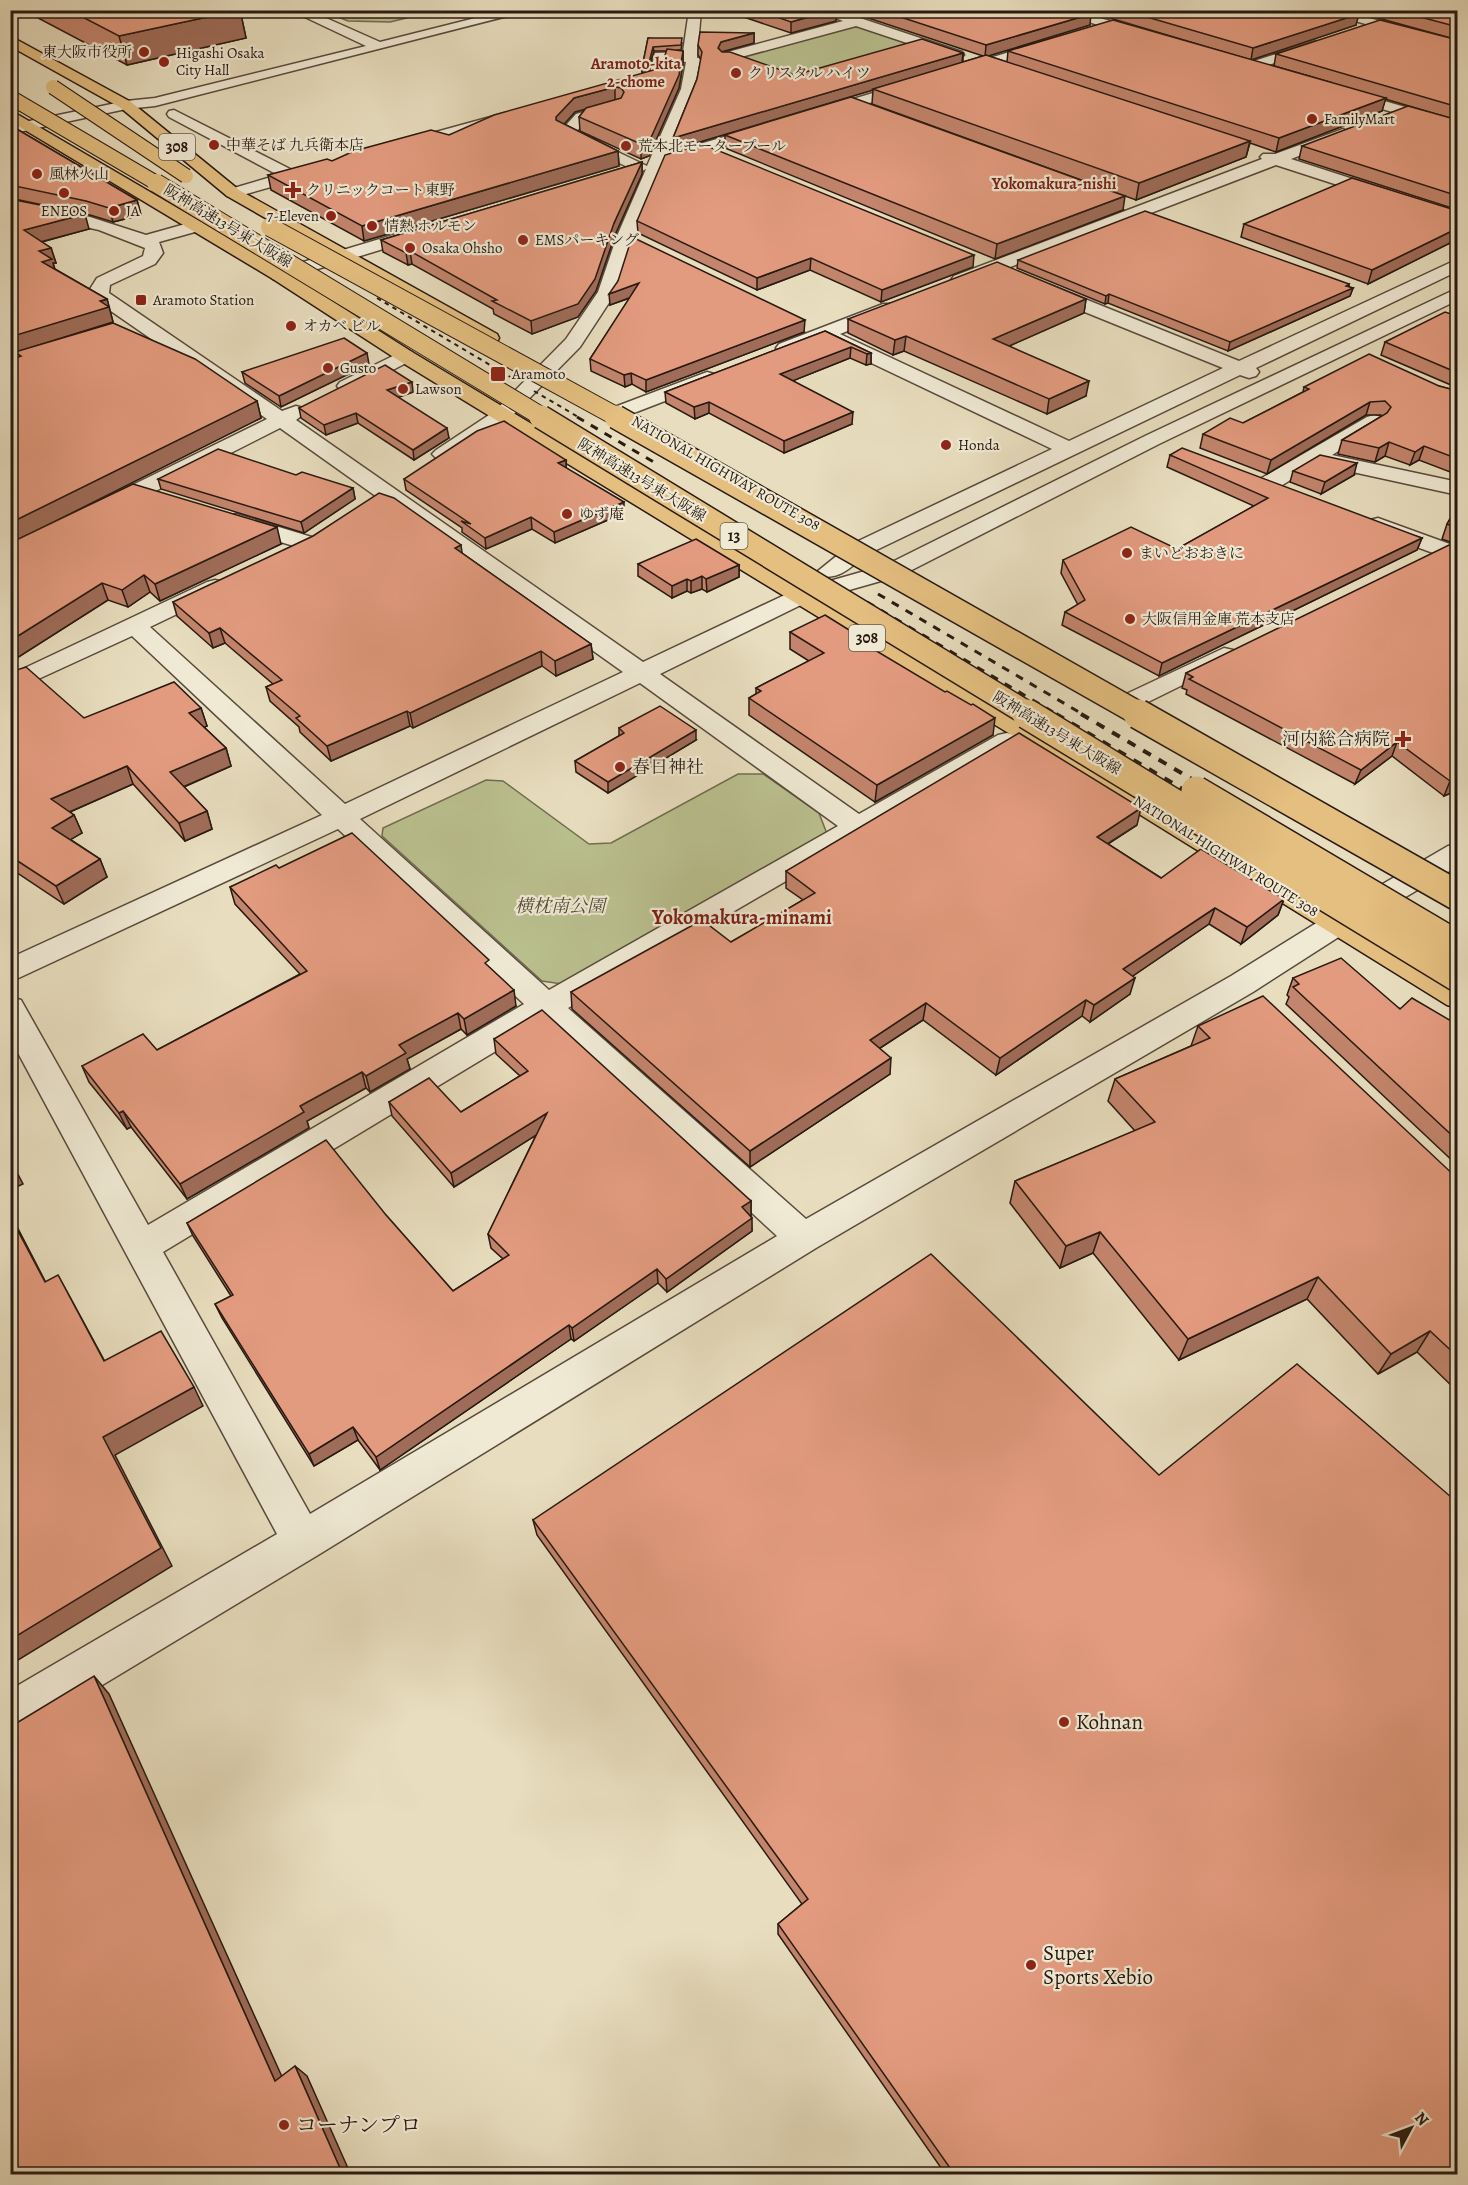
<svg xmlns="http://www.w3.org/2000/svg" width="1468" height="2185" font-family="Alegreya,'Noto Serif JP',serif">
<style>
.green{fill:#bac08f;stroke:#716c50;stroke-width:1.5}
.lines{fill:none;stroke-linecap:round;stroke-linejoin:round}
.minor-casing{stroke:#584a3c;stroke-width:3}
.highway-casing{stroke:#281911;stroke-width:3}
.minor{fill:#f0ead5;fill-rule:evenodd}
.highway{fill:#e4bf80;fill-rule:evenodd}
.rail-far2{stroke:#281911;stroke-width:2;stroke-dasharray:4.5 4.5;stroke-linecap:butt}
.rail-far1{stroke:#281911;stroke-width:3;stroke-dasharray:8 8;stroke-linecap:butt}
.rail{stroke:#281911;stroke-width:4;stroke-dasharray:9 9;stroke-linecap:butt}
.highway-bridge-far3-casing{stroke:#281911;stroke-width:16;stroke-linecap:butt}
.highway-bridge-far2-casing{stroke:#281911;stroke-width:20;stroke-linecap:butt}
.highway-bridge-far1-casing{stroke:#281911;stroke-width:26;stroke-linecap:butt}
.highway-bridge-casing{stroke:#281911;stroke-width:32;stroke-linecap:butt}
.highway-bridge-far3{stroke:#e4bf80;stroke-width:14}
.highway-bridge-far2{stroke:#e4bf80;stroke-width:18}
.highway-bridge-far1{stroke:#e4bf80;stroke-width:23}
.highway-bridge{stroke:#e4bf80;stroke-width:29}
.wall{fill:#c3856d;stroke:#281911;stroke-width:1.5}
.shaded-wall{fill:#9f6c59;stroke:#281911;stroke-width:1.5}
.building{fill:#e39b7f;stroke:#281911;stroke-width:1.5}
.poi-dot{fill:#8f2418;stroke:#f0ead5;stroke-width:2}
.labels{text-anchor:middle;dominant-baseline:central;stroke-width:4.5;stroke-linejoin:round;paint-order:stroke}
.far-poi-label{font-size:15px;fill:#281911;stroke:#f0ead5;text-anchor:start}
.far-street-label{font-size:15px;fill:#281911;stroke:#f0ead5}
.far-neighbourhood-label{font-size:16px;font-weight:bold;fill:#7a1f14;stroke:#f0ead5}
.shield{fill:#f0ead5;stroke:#64584c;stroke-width:1.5}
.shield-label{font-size:16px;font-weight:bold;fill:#281911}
.poi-label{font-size:18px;fill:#281911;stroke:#f0ead5;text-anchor:end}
.park-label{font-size:18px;font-style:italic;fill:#544b37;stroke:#f0ead5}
.neighbourhood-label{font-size:20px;font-weight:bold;fill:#7a1f14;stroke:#f0ead5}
.near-poi-label{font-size:21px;fill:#281911;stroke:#f0ead5;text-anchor:start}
</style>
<rect width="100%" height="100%" fill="#e8debf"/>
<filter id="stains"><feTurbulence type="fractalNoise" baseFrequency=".00333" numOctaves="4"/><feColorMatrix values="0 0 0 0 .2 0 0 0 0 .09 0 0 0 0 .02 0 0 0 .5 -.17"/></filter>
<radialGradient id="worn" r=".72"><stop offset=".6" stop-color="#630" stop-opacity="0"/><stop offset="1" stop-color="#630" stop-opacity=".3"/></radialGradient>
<g class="green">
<polygon points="323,11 436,11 390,22 348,21"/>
<polygon points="850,27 861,27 906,42 905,45 802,75 786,74 746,59 747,54"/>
<polygon points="738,774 763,774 819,813 827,834 562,984 542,981 382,836 383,828 486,780 503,781 589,844 611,843"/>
</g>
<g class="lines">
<g class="minor-casing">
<g id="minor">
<polygon points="290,10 308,10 380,42 507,10 531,10 155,106 126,109 10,134 10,125 126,101 155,98 366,46"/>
<polygon points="689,10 701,10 697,58 713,56 843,21 816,10 836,10 962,52 964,55 957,59 952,58 856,26 719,63 699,66 695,89 669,153 768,124 775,128 773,131 664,164 635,236 616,292 580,347 509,419 450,458 443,460 436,458 432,454 436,450 495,411 566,339 598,292 617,236 646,169 640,172 634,170 562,136 559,133 576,114 622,101 627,102 629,105 627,108 586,120 576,132 647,166 681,89 686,62 666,60 661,79 621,89 614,85 616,82 650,73 655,53 683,52"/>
<polygon points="1052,10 1073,10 1151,33 1153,36 1151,39 1141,39"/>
<polygon points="1316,10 1339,10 1458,42 1458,50"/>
<polygon points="1050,40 1055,41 1057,44 1055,47 823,117 813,117 811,114 813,111"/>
<polygon points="1316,41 1323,45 1321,48 1253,70 1246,66 1248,63"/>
<polygon points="1342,89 1458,122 1458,131 1337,96 1335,93"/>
<polygon points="174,110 294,171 311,166 319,171 317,174 239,196 227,196 225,193 227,190 278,175 169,117 167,114 169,111"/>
<polygon points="505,113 510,114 512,117 510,120 401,151 393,146 396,143"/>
<polygon points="1343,129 1351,134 1348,137 1291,159 1458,213 1458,224 1276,165 966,284 954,284 951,280 954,276 1262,159 1260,157 1263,154 1275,154"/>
<path d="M 10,200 L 90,217 L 146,235 L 196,221 L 202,222 L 204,226 L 202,230 L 159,242 L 163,253 L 155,264 L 110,285 L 109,293 L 282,411 L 296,406 L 303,408 L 306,412 L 296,420 L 643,662 L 791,592 L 886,565 L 1145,436 L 1458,288 L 1458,300 L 1159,444 L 902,575 L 807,602 L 660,674 L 859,814 L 998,735 L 1007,733 L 1016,735 L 1020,741 L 1016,747 L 568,1008 L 806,1219 L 1231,976 L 1326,917 L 1448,846 L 1458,844 L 1458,866 L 1348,931 L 1253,992 L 816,1248 L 318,1555 L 26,1731 L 10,1737 L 10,1690 L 277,1534 L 10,1038 L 10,997 L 21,1000 L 148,1225 L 524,1004 L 338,829 L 10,982 L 10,958 L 322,815 L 132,636 L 10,692 L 10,675 L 207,582 L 215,580 L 223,582 L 227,587 L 223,592 L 150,627 L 345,804 L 623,672 L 280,428 L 114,512 L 106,514 L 98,512 L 95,507 L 98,502 L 267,419 L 95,300 L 90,289 L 97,278 L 143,256 L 145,248 L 99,230 L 10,210 ZM 640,683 L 838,826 L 549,990 L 360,819 ZM 544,1022 L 777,1236 L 310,1514 L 163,1252 Z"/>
<polygon points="423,226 429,227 431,231 429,235 285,279 273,279 270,275 273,271"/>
<path d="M 1458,259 L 1458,271 L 1256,368 L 1259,372 L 1256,376 L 1249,378 L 1240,375 L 866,555 C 853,565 840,580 822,576 L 818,571 L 850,545 L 1052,449 L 823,340 L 793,352 L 779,352 L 776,348 L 779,344 L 883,304 L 895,304 L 898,308 L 895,312 L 840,334 L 1069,441 L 1223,368 L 1038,293 L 1035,289 L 1038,285 L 1050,285 L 1239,361 Z"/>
<polygon points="405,350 412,352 415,356 412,360 354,390 340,390 337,386 340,382"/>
<polygon points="707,372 714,374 717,378 714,382 626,416 612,416 609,412 612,408"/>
<polygon points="1374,415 1381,417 1384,421 1381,425 1332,455 1458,482 1458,495 1316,464 1276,489 1268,490 1260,489 1257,484 1260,479 1367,417"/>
<polygon points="236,514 315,538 318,543 315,548 307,550 228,526 225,521 228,516"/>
<polygon points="1378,518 1458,547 1458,562 1370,530 1367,525 1370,520"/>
<polygon points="1224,648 1233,650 1236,655 1233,660 1140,706 1131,709 1122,706 1118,701 1122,696"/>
</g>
</g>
<g class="highway-casing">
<g id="highway">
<polygon points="10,36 131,102 239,190 497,334 499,338 497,342 483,342 227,196 121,108 10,46"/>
<polygon points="10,110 285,271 412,352 1458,982 1458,1008 1447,1005 1015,737 398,360 273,279 10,121"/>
</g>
</g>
<use href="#minor" class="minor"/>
<use href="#highway" class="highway"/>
<g class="rail-far2">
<polyline points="377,298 512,378"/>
<polyline points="364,302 502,384"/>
<polyline points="534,391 580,418"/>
<polyline points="528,400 559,418"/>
</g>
<g class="rail-far1">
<polyline points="556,417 647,470"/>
<polyline points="577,417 657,464"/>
<polyline points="878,594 1084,715"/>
<polyline points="867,602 1058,715"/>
</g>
<g class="rail">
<polyline points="1056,714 1343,884"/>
<polyline points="1081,714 1357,876"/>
</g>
<g class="highway-bridge-far3-casing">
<g id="highway-bridge-far3">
<polyline points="53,87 186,176"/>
<polyline points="10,97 158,184"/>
</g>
</g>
<g class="highway-bridge-far2-casing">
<g id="highway-bridge-far2">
<polyline points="156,183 544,418"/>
<polyline points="270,227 619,418"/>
</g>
</g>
<g class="highway-bridge-far1-casing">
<g id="highway-bridge-far1">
<polyline points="541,417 1030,715"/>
<polyline points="616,417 1141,715"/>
</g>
</g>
<g class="highway-bridge-casing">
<g id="highway-bridge">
<polyline points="1027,714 1458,977"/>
<polyline points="1138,714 1458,896"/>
<polyline points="1196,791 1458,946"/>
</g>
</g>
<use href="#highway-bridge-far3" class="highway-bridge-far3"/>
<use href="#highway-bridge-far2" class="highway-bridge-far2"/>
<use href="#highway-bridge-far1" class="highway-bridge-far1"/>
<use href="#highway-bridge" class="highway-bridge"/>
</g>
<g class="wall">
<polygon points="23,10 240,10 246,38 127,65"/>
<polygon points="723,10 836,10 836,21 791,33"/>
<polygon points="844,10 1083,10 1090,25 988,56 1007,62 1008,51 1333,83 1274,66 1276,54 1458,40 1458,210 1299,159 1302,146 1453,119 1385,99 1382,111 1276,152 1250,143 1246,157 1136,200 872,104 873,90 673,150 673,138 697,79 701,60 698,55 698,45 754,33 754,43 722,52 795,75 963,53 963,62 983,56"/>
<polygon points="1083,10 1348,10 1356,25 1251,60"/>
<polygon points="1349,10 1458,10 1458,40"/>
<polygon points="648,38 682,43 681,50 677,50 683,51 683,64 679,88 649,156 641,159 580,131 579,117 585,109 575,112 564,124 618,151 619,166 364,241 271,190 268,175 449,135 661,68 667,51 654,51 642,73 642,68"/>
<polygon points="10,125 137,200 141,215 113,222 90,215 10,198"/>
<polygon points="725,135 1123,210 995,259 725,148"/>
<polygon points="642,162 642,174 615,235 596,291 578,317 532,334 494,314 493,309 412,264 408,265 383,252 381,240"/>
<polygon points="10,199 89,229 42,242 51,248 56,263 53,263 55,269 107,299 113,322 74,335 257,401 261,418 43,527 281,544 160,601 150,592 128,607 108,600 12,661 16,670 84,718 201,708 207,726 204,727 226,748 231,766 184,787 207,811 212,829 185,841 133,784 70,812 74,815 82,833 70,839 100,859 107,877 64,904 10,868 10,360 17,358 15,353 10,354"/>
<polygon points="1458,211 1458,239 1368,284 1241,237 1244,224"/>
<polygon points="637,221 973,267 881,302 810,270 757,290 638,233"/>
<polygon points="1018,260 1349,284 1349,287 1353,288 1350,296 1228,351 1108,303 1105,304 1017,268"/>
<polygon points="618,281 804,332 646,392 632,384 625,387 591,371 590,359 630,298 610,305"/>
<polygon points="1086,299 1084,313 1009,346 1086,396 1047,414 904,351 893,355 848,333 848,319"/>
<polygon points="1458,310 1458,388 1381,355 1385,342"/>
<polygon points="825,331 871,353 871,364 866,365 850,358 792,381 852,424 784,453 709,413 695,419 666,403 665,392"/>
<polygon points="369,364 281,407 245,383 242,372"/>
<polygon points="1439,386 1458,391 1458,475 1419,460 1410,465 1385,456 1375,462 1338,454 1342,440 1382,416 1381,415 1366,415 1267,474 1200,448 1203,434 1243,423 1303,392 1304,387"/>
<polygon points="413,392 398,397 449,438 414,460 358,423 326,435 301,418 299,408"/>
<polygon points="1170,455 1422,538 1417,550 1159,676 1062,625 1065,612 1078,605 1061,573 1063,560 1177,549 1254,506 1167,467"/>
<polygon points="566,460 566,468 624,513 555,543 532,529 486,549 462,532 462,528 406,490 404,479"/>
<polygon points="1293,471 1354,475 1321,494 1290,482"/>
<polygon points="158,479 353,488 355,499 304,533 161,489"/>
<polygon points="1458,505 1458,545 1442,539 1447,524"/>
<polygon points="1458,546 1458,790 1444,796 1392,756 1355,784 1186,694 1187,690 1182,688 1186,673"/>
<polygon points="462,553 591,644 593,659 556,676 542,666 413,728 410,726 331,761 300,732 299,727 270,701 266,687 273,684 225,643 213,648 177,616 173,602"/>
<polygon points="638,564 739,565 739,577 707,592 702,589 691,593 687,591 672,598 638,576"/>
<polygon points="790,632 862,638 862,642 993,735 875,802 749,715 749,698 756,694 756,688 809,661 790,649"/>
<polygon points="619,728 696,740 608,793 576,772 575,761 619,736"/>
<polygon points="1137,825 1108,844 1161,878 1284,899 1278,915 1241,944 1209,924 1133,976 1130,994 1090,1022 1082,1016 996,1075 923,1020 880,1048 890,1074 750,1167 572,1009 571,992 731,942 803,900 786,888 786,871"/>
<polygon points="279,868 490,968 516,1006 467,1035 461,1029 407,1059 410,1069 370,1092 366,1088 307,1121 309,1128 187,1199 131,1127 127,1129 89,1082 82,1066 157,1050 300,974 235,904 230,887"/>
<polygon points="1293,978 1458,1025 1458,1166 1286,1004 1289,997 1287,995"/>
<polygon points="1198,1026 1458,1179 1458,1392 1417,1352 1378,1374 1307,1299 1179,1360 1093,1253 1060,1268 1010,1203 1015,1181 1135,1131 1108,1101 1115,1079 1191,1046"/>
<polygon points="494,1039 751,1201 751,1216 752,1231 667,1292 658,1283 574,1341 571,1339 380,1470 358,1440 314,1466 222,1318 215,1304 231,1296 193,1236 187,1223 386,1215 453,1291 503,1259 491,1248 488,1234 536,1135 454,1187 392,1116 389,1102 461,1112 520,1076 496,1054"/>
<polygon points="533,1520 1458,2175 946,2175 778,1934 778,1924 802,1904 537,1535"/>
</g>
<g class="shaded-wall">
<polygon points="240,10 246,38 127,65 119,36"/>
<polygon points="833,10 836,10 836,21 791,33 791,22"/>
<polygon points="1091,14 1090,25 985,57 986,45"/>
<polygon points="1359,14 1356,25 1251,60 1253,48"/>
<polygon points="754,33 754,43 721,52 718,48 721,42"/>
<polygon points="653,47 654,51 648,71 642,73 642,68"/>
<polygon points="683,51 683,64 679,88 649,156 641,159 641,144"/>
<polygon points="963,53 962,63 873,89 873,90 673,150 673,138"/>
<polygon points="615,87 615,101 575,112 557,132 556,117 574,98"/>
<polygon points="1386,98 1382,111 1276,152 1279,138"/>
<polygon points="1250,141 1246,157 1136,200 1139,183"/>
<polygon points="618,151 619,166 364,241 362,226"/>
<polygon points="642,162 642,174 615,235 596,291 578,317 532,334 531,321 614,223"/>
<polygon points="1125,196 1123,210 995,259 997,244"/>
<polygon points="137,200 141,215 113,222 109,208"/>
<polygon points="85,214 89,229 29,245 24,230"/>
<polygon points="1458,228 1458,239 1368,284 1372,270"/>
<polygon points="51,248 56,263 53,263 56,274 47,277 39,251"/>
<polygon points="410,251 412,264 408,265 406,253"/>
<polygon points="974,255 973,267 881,302 882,290"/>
<polygon points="811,258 810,270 757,290 757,278"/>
<polygon points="639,283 640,294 610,305 609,294"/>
<polygon points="1349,284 1348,290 1353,288 1350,296 1228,351 1230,342"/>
<polygon points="1109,294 1108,303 1105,304 1106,296"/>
<polygon points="107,299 113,322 10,354 10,337"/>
<polygon points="1086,299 1084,313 991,354 993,339"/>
<polygon points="805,320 804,332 646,392 646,380"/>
<polygon points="906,336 904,351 893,355 895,340"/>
<polygon points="851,347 850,358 780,386 780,374"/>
<polygon points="367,353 369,364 281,407 279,396"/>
<polygon points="871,353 871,364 866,365 867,354"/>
<polygon points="631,373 632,384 625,387 624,375"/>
<polygon points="1089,381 1086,396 1047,414 1049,399"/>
<polygon points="412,382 413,392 389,401 387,390"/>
<polygon points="257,401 261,418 10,544 10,523"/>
<polygon points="709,402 709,413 695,419 694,407"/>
<polygon points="1370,402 1366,415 1267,474 1271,460"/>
<polygon points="853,412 852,424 784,453 784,441"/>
<polygon points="356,413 358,423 326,435 324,425"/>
<polygon points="447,428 449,438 414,460 413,450"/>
<polygon points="1389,442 1385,456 1375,462 1379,448"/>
<polygon points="1424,446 1419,460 1410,465 1415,452"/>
<polygon points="566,460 566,471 558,463"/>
<polygon points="1357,463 1354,475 1321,494 1325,482"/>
<polygon points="353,488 355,499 304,533 301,522"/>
<polygon points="624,502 624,513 555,543 554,532"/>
<polygon points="531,517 532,529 486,549 485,538"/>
<polygon points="277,527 281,544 160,601 155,584"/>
<polygon points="1422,538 1417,550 1159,676 1162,663"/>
<polygon points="461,545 463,559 455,548"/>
<polygon points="739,565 739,577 707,592 706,579"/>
<polygon points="144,575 150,592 128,607 122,590"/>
<polygon points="702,576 702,589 691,593 691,581"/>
<polygon points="687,579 687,591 672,598 672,586"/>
<polygon points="102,583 108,600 12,661 16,670 10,673 10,641"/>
<polygon points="220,628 225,643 213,648 209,633"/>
<polygon points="591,644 593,659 556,676 555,661"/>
<polygon points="541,651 542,666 413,728 410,713"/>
<polygon points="201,708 207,726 195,731 189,713"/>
<polygon points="407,711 410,726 331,761 327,746"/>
<polygon points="995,718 993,735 875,802 877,785"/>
<polygon points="696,730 696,740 608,793 608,782"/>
<polygon points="1397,742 1392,756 1355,784 1361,770"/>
<polygon points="226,748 231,766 176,790 170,772"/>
<polygon points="127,766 133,784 58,817 51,799"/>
<polygon points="1458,778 1458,790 1444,796 1450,781"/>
<polygon points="1141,808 1137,825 1093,853 1097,837"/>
<polygon points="207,811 212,829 185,841 179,823"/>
<polygon points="74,815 82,833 60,846 52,828"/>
<polygon points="100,859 107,877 64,904 56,886"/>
<polygon points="1284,899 1278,915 1241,944 1247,927"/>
<polygon points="1215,908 1209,924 1118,986 1123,969"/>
<polygon points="1135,978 1130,994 1090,1022 1094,1005"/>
<polygon points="514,990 516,1006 467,1035 464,1019"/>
<polygon points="1086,1000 1082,1016 996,1075 1000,1058"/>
<polygon points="926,1003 923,1020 868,1056 870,1040"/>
<polygon points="458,1013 461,1029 407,1059 410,1069 370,1092 366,1076 399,1045"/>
<polygon points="891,1058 890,1074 750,1167 750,1151"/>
<polygon points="362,1072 366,1088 307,1121 309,1128 187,1199 180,1184 300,1106"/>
<polygon points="123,1111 131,1127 127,1129 119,1113"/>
<polygon points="547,1113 549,1127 454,1187 451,1173"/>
<polygon points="10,1159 23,1184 10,1190"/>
<polygon points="751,1201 751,1215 742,1221 742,1207"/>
<polygon points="10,1213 56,1302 45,1282 10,1216"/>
<polygon points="752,1218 752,1231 667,1292 666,1279"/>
<polygon points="1100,1232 1093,1253 1060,1268 1066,1246"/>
<polygon points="657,1269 658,1283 574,1341 572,1328"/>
<polygon points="58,1275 69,1295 115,1380 104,1361"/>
<polygon points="1318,1277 1307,1299 1179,1360 1188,1339"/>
<polygon points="569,1325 571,1339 380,1470 376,1457"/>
<polygon points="1430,1331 1417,1352 1378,1374 1391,1354"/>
<polygon points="194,1387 203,1406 115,1455 172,1566 10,1665 10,1640 103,1437"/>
<polygon points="353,1427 358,1440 314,1466 309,1454"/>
<polygon points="94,1676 109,1694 288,2090 275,2081"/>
<polygon points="295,2066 307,2076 351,2175 343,2175"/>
</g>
<g class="building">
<polygon points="69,10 240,10 119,36"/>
<polygon points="757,10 833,10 791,22"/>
<polygon points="879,10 1083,10 1091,14 986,45"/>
<polygon points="1123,10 1348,10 1359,14 1253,48"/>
<polygon points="1394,10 1458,10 1458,27"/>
<polygon points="1113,20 1386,98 1279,138 1008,51"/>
<polygon points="1380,20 1458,40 1458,107 1276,54"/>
<polygon points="700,32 754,33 721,42 718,48 722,52 730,52 795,75 922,39 963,53 673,138 697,79 702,52 698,45"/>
<polygon points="648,38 682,38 681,45 653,47 648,67 642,68"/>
<polygon points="667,49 683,51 679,75 649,142 641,144 579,117 586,108 621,98 624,92 621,88 615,87 574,98 556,117 556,120 618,151 362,226 268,175 327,159 332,161 354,151 431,130 449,135 494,115 661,68"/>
<polygon points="986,55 1250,141 1139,183 873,89"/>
<polygon points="851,97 1125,196 997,244 725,135"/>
<polygon points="1408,106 1458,120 1458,196 1302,146"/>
<polygon points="10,125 137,200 109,208 86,201 10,185"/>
<polygon points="702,144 974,255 882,290 811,258 757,278 637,221 665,155"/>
<polygon points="642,162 614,223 595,279 578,304 531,321 492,301 497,300 410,251 406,253 381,240"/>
<polygon points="1352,178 1458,211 1458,228 1372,270 1244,224"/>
<polygon points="10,199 85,214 24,230 51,248 39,251 52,259 42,262 107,299 100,301 109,307 10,337"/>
<polygon points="1145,211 1349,284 1346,286 1353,288 1230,342 1109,294 1106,296 1018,260"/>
<polygon points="632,237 805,320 646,380 631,373 624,375 590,359 639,283 609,294 618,281"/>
<polygon points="997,262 1086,299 993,339 1089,381 1049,399 906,336 895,340 848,319"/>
<polygon points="1458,310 1458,373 1385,342 1445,312 1451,314"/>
<polygon points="113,323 195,359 257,401 10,523 10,360 21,356 15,352"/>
<polygon points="825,331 871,353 867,354 851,347 780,374 853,412 784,441 709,402 694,407 665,392"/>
<polygon points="344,338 367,353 279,396 242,372"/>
<polygon points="1369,354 1439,386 1458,391 1458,459 1424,446 1415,452 1389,442 1379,448 1342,440 1387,413 1391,407 1385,401 1370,402 1271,460 1203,434 1230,418 1243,423 1309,389 1304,387"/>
<polygon points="385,365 412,382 387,390 447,428 413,450 356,413 324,425 299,408"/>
<polygon points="504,421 566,460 558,463 624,502 554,532 531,517 485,538 461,521 471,524 404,479 477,431"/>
<polygon points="1182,448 1422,538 1162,663 1065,612 1085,600 1063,560 1131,527 1177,549 1268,498 1170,455"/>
<polygon points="218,449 296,475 302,472 353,488 301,522 158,479"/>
<polygon points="1320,455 1357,463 1325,482 1293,471"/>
<polygon points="133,484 277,527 155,584 144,575 122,590 102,583 10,641 10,543"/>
<polygon points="379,493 394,498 461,545 455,548 591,644 555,661 541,651 410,713 407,711 327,746 296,718 300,716 266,687 282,680 220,628 209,633 173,602 313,536"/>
<polygon points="1458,505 1458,528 1447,524"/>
<polygon points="696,539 739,565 706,579 702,576 691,581 687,579 672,586 638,564"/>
<polygon points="1449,545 1458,546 1458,778 1450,781 1397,742 1361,770 1189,679 1193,677 1186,673"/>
<polygon points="825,615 862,638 858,640 945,692 947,691 971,705 973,704 995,718 877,785 749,698 761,691 756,688 824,653 790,632"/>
<polygon points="26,667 84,718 174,682 201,708 189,713 226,748 170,772 207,811 179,823 127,766 51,799 74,815 52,828 100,859 56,886 10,856 10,672"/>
<polygon points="660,706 696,730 608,782 575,761 624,733 619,728"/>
<polygon points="1019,733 1141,808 1097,837 1161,878 1201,849 1284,899 1247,927 1215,908 1123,969 1135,978 1094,1005 1086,1000 1000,1058 926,1003 870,1040 891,1058 750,1151 571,992 702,920 731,942 815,893 786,871"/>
<polygon points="352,833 489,960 485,963 514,990 464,1019 458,1013 399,1045 406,1053 366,1076 362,1072 300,1106 304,1112 180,1184 123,1111 119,1113 82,1066 143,1034 157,1050 307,971 230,887 276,865 279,868"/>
<polygon points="1341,958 1400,1009 1412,998 1458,1025 1458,1141 1293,987 1299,984 1293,978"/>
<polygon points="1263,996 1458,1179 1458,1315 1455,1316 1458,1318 1458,1357 1430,1331 1391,1354 1318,1277 1188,1339 1100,1232 1066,1246 1015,1181 1155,1122 1115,1079 1210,1038 1198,1026"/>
<polygon points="542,1010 751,1201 742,1207 752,1218 666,1279 657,1269 572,1328 569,1325 376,1457 353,1427 309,1454 215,1304 233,1295 187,1223 326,1140 386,1215 453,1291 509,1255 488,1234 547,1113 451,1173 389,1102 429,1078 461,1112 528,1071 494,1039"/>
<polygon points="10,1216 45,1282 58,1275 104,1361 161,1331 194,1387 103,1437 161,1548 10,1640"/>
<polygon points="931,1254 1159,1475 1297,1364 1458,1503 1458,2175 955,2175 778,1924 808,1899 533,1520"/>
<polygon points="94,1676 275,2081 295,2066 343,2175 10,2175 10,1727"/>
</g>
<g class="poi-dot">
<circle cx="144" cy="52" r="6"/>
<circle cx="164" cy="62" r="6"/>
<circle cx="736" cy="73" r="6"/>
<circle cx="1312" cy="119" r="6"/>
<circle cx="214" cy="145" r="6"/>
<circle cx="626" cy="146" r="6"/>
<circle cx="37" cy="174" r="6"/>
<path d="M290 181h6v6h6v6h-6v6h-6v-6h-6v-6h6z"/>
<circle cx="64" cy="193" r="6"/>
<circle cx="114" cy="211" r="6"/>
<circle cx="331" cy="216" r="6"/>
<circle cx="372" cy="226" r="6"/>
<circle cx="523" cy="240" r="6"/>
<circle cx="410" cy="248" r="6"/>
<rect x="135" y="294" width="12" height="12" rx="3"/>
<circle cx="291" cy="326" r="6"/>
<circle cx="328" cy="368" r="6"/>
<rect x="490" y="366" width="16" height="16" rx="3"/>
<circle cx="403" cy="389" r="6"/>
<circle cx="946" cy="445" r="6"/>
<circle cx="567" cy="514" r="6"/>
<circle cx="1127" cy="553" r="6"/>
<circle cx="1130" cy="619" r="6"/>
<path d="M1400 730h6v6h6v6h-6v6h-6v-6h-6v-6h6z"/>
<circle cx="620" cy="767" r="6"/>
<circle cx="1064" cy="1722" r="6"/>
<circle cx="1031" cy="1965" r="6"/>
<circle cx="284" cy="2125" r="6"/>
</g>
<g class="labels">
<g class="far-poi-label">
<text x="132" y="52" text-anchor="end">東大阪市役所</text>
<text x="176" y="53">Higashi Osaka<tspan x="176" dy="17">City Hall</tspan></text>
<text x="748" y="73">クリスタル ハイツ</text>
<text x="1324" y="119">FamilyMart</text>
<text x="226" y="145">中華そば 九兵衛本店</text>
<text x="638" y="146">荒本北モータープール</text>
<text x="49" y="174">風林火山</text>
<text x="306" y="190">クリニックコート東野</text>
<text x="64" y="211" text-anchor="middle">ENEOS</text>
<text x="126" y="211">JA</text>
<text x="319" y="216" text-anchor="end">7-Eleven</text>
<text x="384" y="226">情熱 ホルモン</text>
<text x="535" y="240">EMSパーキング</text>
<text x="422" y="248">Osaka Ohsho</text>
<text x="153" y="300">Aramoto Station</text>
<text x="303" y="326">オカベ ビル</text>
<text x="340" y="368">Gusto</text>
<text x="512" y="374">Aramoto</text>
<text x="415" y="389">Lawson</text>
<text x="958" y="445">Honda</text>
<text x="579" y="514">ゆず庵</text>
<text x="1139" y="553">まいどおおきに</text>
<text x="1142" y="619">大阪信用金庫 荒本支店</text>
</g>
<g class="far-street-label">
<text transform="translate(228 226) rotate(31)">阪神高速13号東大阪線</text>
<text transform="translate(726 473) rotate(30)">NATIONAL HIGHWAY ROUTE 308</text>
<text transform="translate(642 480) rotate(31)">阪神高速13号東大阪線</text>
<text transform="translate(1057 733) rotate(31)">阪神高速13号東大阪線</text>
<text transform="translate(1226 856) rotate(32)">NATIONAL HIGHWAY ROUTE 308</text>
</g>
<g class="far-neighbourhood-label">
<text x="636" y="64">Aramoto-kita<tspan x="636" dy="18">2-chome</tspan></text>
<text x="1054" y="184">Yokomakura-nishi</text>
</g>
<g class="shield">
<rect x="159" y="134" width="36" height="26" rx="4.5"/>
<rect x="720.5" y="523" width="27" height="26" rx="4.5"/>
<rect x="849" y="625" width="36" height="26" rx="4.5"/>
</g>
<g class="shield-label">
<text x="177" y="147">308</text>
<text x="734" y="536">13</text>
<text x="867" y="638">308</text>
</g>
<g class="poi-label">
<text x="1390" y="739">河内総合病院</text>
<text x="632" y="767" text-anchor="start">春日神社</text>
</g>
<g class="park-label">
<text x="560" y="906">横枕南公園</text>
</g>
<g class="neighbourhood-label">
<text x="742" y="917">Yokomakura-minami</text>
</g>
<g class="near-poi-label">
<text x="1076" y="1722">Kohnan</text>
<text x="1043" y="1953">Super<tspan x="1043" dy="24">Sports Xebio</tspan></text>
<text x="296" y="2125">コーナンプロ</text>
</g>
</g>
<rect width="1468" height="2185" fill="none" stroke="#e8debf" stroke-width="36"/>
<rect x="12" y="12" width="1444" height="2161" fill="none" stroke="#281911" stroke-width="3"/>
<rect x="18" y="18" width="1432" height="2149" fill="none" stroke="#281911" stroke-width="1.5"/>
<g transform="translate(1411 2128) rotate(49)" stroke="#f0ead5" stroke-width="4.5" paint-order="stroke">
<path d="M0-4.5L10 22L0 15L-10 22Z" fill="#281911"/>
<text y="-9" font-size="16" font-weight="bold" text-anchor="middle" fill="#281911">N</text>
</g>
<rect width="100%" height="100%" filter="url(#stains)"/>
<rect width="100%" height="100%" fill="url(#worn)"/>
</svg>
